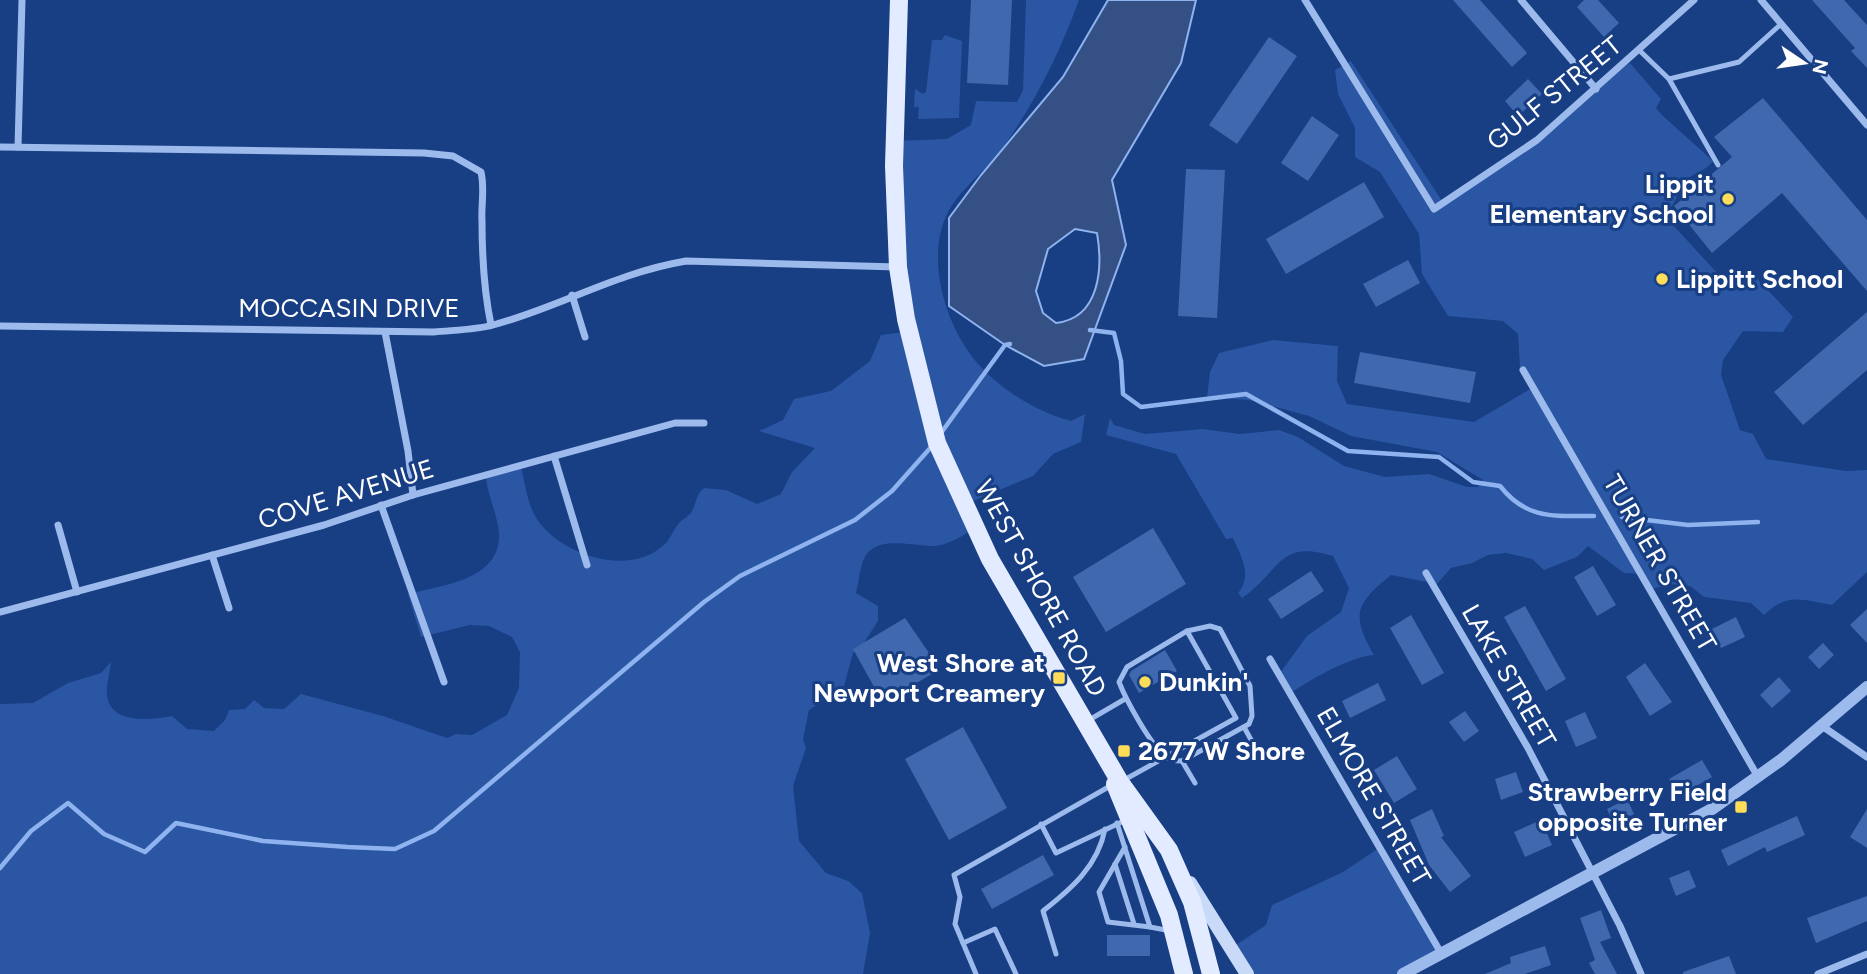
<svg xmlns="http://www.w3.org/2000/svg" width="1867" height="974" font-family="Figtree,sans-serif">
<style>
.green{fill:#2a56a3}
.water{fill:#345085;stroke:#8fb3ef;stroke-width:2;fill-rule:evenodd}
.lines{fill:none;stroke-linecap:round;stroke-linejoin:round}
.stream{stroke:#8fb3ef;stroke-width:4.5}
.building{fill:#4068ae}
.service{stroke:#9dbaec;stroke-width:5}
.minor{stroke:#9dbaec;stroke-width:7}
.tertiary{stroke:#9dbaec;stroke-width:12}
.secondary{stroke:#c9daf9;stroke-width:14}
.primary{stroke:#e2ebff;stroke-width:18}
.poi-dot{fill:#ffdd58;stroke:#183e84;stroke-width:2.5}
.labels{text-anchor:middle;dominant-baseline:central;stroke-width:6;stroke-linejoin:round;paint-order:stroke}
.street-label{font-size:26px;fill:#fff;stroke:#183e84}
.poi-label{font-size:26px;font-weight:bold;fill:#fff;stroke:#183e84;text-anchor:end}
</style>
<rect width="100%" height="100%" fill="#183e84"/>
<g class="green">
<path d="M 1026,0 L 1079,0 C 1060,52 1036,101 1004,146 C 988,169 961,188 948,212 C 924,259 946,329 980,366 C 1003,391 1039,413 1071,421 L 1085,414 L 1081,442 L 1053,454 L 1033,476 L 961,506 L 970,531 C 961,537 945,546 934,546 C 915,547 880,535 866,555 C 860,564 859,582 856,593 L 878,606 L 878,621 L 862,646 L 853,653 L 844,686 L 809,710 L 803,739 L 806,748 L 793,786 L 799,841 L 826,873 L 848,881 L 862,893 L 870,933 L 863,974 L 0,974 L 0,704 L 33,703 L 68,683 L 101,673 L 111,662 C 110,673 106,685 107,695 C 110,725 152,720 172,716 L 187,729 L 214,731 L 225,720 L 229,710 L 245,709 L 254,700 L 264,708 L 284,709 L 301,694 L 383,716 L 447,738 L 456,734 L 472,735 L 507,715 L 519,688 L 520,652 L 512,637 L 489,626 L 470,625 L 421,637 L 408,594 C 443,585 502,580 499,532 C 497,514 488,496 486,478 L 521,467 C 525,482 527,501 534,514 C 555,554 629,579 665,544 C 671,538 674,528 680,522 C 684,518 690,516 692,511 C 697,503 695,495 704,488 L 726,490 L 757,504 L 781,494 L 792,472 L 815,448 L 759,431 L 783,420 L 794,399 L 831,391 L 870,361 L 881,335 L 904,332 L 893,141 L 947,139 L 971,125 L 976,101 L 1017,102 L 1023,90 Z"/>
<polygon points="945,35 962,41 959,118 918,119 919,107 914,107 915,89 923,94 926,92 932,40 942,40"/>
<path d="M 1351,61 L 1442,201 L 1536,143 L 1626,65 L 1630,63 L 1661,99 L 1656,108 L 1663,116 L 1713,161 C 1705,172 1694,172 1685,181 C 1676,190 1678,203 1668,210 L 1672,224 L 1719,275 L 1733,277 L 1751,272 L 1793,317 L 1783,332 L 1743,331 L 1723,360 L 1721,375 L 1740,430 L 1753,434 L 1766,459 L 1846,471 L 1867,470 L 1867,572 L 1832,605 C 1803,600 1787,592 1764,615 L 1751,603 L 1704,597 L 1690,586 L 1670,584 L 1652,589 L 1642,574 L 1624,573 L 1588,546 L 1577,557 L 1544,570 L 1532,559 L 1506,553 L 1488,555 L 1472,563 L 1451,568 L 1437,584 L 1391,575 C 1355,604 1351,615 1374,655 C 1349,657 1314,678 1292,692 L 1280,673 L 1307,636 L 1341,612 L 1349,588 L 1333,556 C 1278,539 1282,570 1242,598 L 1238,593 C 1253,575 1241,557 1233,538 L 1226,539 L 1176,454 L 1106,435 L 1110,418 L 1114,425 L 1145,434 L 1203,429 L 1240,434 L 1279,430 L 1298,437 L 1344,466 L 1385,477 L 1429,474 L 1467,487 L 1478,487 L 1483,480 L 1437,452 L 1351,436 L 1309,416 L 1249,400 L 1207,397 L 1210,372 L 1219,353 L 1273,340 L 1338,346 L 1337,381 L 1347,404 L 1474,422 L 1532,388 L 1520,368 L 1518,334 L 1503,321 L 1448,316 L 1422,274 L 1419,234 L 1380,172 L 1355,157 L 1355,128 L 1338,94 L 1335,70 Z"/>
<polygon points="1379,848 1441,950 1405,974 1245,974 1233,947 1266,925 1272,905 1343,872"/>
</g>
<path class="water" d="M 1108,0 L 1196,0 L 1181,63 L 1112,180 L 1126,245 L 1084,359 L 1044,366 L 1005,345 L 949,306 L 949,218 L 981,175 L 1063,77 ZM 1075,229 L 1097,233 C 1103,268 1100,318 1056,323 L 1043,313 L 1036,291 L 1048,249 Z"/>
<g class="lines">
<g class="stream">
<path d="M 1090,330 L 1114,333 L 1121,361 L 1123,394 L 1141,407 L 1246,394 L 1348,451 L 1439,457 L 1473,482 L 1500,486 C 1527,520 1554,516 1594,516"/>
<polyline points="941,433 1005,345 1010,344"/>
<polyline points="1622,517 1688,525 1758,522"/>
<polyline points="0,868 31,831 68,803 104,834 145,852 176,823 263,841 348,847 395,849 434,831 704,602 740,576 855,520 892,491 932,446"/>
</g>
</g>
<g class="building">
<polygon points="971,0 1012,0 1008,85 967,83"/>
<polygon points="1453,0 1480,0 1527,53 1512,67"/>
<polygon points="1584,0 1598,0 1619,23 1604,37 1577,7"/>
<polygon points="1812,0 1844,0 1867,25 1867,68 1851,51 1855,48"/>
<polygon points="1269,37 1297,56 1237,144 1209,125"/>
<polygon points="1528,79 1542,94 1518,116 1505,101"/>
<polygon points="1763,98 1867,220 1867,291 1782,193 1712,253 1674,206 1732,157 1714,137"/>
<polygon points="1312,116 1339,135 1308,181 1281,163"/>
<polygon points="1186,169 1225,170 1217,318 1178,316"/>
<polygon points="1364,182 1384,217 1286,274 1266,239"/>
<polygon points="1408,260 1420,283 1376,307 1363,284"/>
<polygon points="1867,312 1867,370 1803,425 1774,392"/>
<polygon points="1360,352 1476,372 1470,403 1354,383"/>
<polygon points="1153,528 1186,584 1106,632 1073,577"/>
<polygon points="1593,566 1616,605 1597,616 1574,577"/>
<polygon points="1311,571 1324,591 1281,619 1268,599"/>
<polygon points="1525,606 1566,679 1546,691 1504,617"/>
<polygon points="1867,609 1867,643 1850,625"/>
<polygon points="1411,615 1444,673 1422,685 1390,628"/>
<polygon points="1736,617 1745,637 1721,648 1712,629"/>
<polygon points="905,618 940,669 883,703 853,649"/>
<polygon points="1823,643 1834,655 1819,669 1808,657"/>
<polygon points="1165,650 1177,671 1139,693 1129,675 1131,671"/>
<polygon points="1645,663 1672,702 1650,716 1626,677"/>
<polygon points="1779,677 1791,691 1772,708 1760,695"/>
<polygon points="1378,683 1386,700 1350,718 1342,701"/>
<polygon points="1465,711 1479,731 1464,742 1449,722"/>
<polygon points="1585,712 1597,738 1576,747 1565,721"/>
<polygon points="963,727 1007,808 949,840 905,759"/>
<polygon points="1397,756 1417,789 1394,803 1374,770"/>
<polygon points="1702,760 1712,777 1679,796 1669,779"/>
<polygon points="1516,772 1523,792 1501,800 1495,779"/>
<polygon points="1627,799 1634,814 1614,824 1607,809"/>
<polygon points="1432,809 1444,836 1441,837 1471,876 1450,892 1429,865 1410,820"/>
<polygon points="1867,809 1867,848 1850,837"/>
<polygon points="1797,816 1805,835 1767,852 1765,847 1728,866 1721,850"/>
<polygon points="1541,820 1552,845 1525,857 1514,832"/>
<polygon points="1043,855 1054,875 992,909 981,889"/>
<polygon points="1689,870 1696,887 1676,896 1669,878"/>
<polygon points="1867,896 1867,921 1816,943 1807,918"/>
<polygon points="1601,910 1611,938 1600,942 1617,974 1595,974 1589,963 1595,960 1580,918"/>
<rect x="1107" y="935" width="43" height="21"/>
<polygon points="1545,946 1551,965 1525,974 1485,974 1511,963 1510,957"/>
<polygon points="1729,956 1736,974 1683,974 1683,972"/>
</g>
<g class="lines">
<g class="service">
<polyline points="1639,50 1669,79 1718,165"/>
<polyline points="1669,79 1739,62 1781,24"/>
<path d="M 1210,626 L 1220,629 L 1250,686 L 1252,716 L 1249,724 L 1182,761 C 1177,761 1170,760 1166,757 C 1151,746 1126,700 1119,682 L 1127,667 L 1187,631 Z"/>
<polyline points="1089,720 1125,699"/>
<polyline points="1244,727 1255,747"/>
<polyline points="1182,761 1195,783"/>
<polyline points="1124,780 1236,718 1187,631"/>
<polyline points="1117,823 1150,927 1171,931"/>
<polyline points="1041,824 1056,853 1128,819"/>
<polyline points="1125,847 1099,892 1108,922 1150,927"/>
<polyline points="1115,864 1134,924"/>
<polyline points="963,943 995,929 1016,974"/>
<path d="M 1056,954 L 1043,911 C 1071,889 1098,866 1105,829"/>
<polyline points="976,974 955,924 960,897 954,875 1112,785"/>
</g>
<g class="minor">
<polyline points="1305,0 1434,209 1537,140 1694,0"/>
<polyline points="1521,0 1596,89"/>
<polyline points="1761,0 1867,125"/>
<path d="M 0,147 L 424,153 L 453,156 L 481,172 C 485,189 481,204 482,221 C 482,256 484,291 491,325"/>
<polyline points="18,147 22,0"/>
<polyline points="572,295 585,337"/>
<path d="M 0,326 L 434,332 C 454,330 475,330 493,325 C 560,307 615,273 686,261 L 897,267"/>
<polyline points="385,332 408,451 413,495"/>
<polyline points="1523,370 1758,777"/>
<polyline points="554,456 587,565"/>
<polyline points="381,505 444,682"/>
<polyline points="58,525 77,592"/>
<polyline points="212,555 229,608"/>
<polyline points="1426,573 1528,748 1620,926 1641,974"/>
<polyline points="0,612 324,525 413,495 675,423 704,423"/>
<polyline points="1270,659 1441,953"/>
<polyline points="1822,726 1867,757"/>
<polyline points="1818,974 1867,954"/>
</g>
<polyline class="tertiary" points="1403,974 1712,809 1781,760 1867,687"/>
<polyline class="secondary" points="1190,883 1247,974"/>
<g class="primary">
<polyline points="899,0 894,166 898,267 906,319 937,443 990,559 1120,782 1169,850 1192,902 1211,974"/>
<polyline points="1115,784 1169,915 1184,974"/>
</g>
</g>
<g class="poi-dot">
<circle cx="1728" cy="199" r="7"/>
<circle cx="1662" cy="279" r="7"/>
<rect x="1052" y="671" width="14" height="14" rx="3.5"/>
<circle cx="1145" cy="682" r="7"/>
<rect x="1117" y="744" width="14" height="14" rx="3.5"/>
<rect x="1734" y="800" width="14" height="14" rx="3.5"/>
</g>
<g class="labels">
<g class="street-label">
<text transform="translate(1554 93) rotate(-39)">GULF STREET</text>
<text x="349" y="308">MOCCASIN DRIVE</text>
<text transform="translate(346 494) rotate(-17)">COVE AVENUE</text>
<text transform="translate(1660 563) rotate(60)">TURNER STREET</text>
<text transform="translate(1041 588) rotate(61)">WEST SHORE ROAD</text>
<text transform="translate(1509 676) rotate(60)">LAKE STREET</text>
<text transform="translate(1374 796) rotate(60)">ELMORE STREET</text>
</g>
<g class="poi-label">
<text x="1714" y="184">Lippit<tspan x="1714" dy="30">Elementary School</tspan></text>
<text x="1676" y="279" text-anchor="start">Lippitt School</text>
<text x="1045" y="663">West Shore at<tspan x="1045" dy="30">Newport Creamery</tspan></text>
<text x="1159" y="682" text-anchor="start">Dunkin'</text>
<text x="1138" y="751" text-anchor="start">2677 W Shore</text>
<text x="1727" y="792">Strawberry Field<tspan x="1727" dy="30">opposite Turner</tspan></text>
</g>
</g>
<g transform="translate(1804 63) rotate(103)" stroke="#183e84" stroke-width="5" paint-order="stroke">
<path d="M0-5L12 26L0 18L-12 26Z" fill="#ffffff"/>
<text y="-10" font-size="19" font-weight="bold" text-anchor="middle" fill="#ffffff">N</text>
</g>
</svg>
